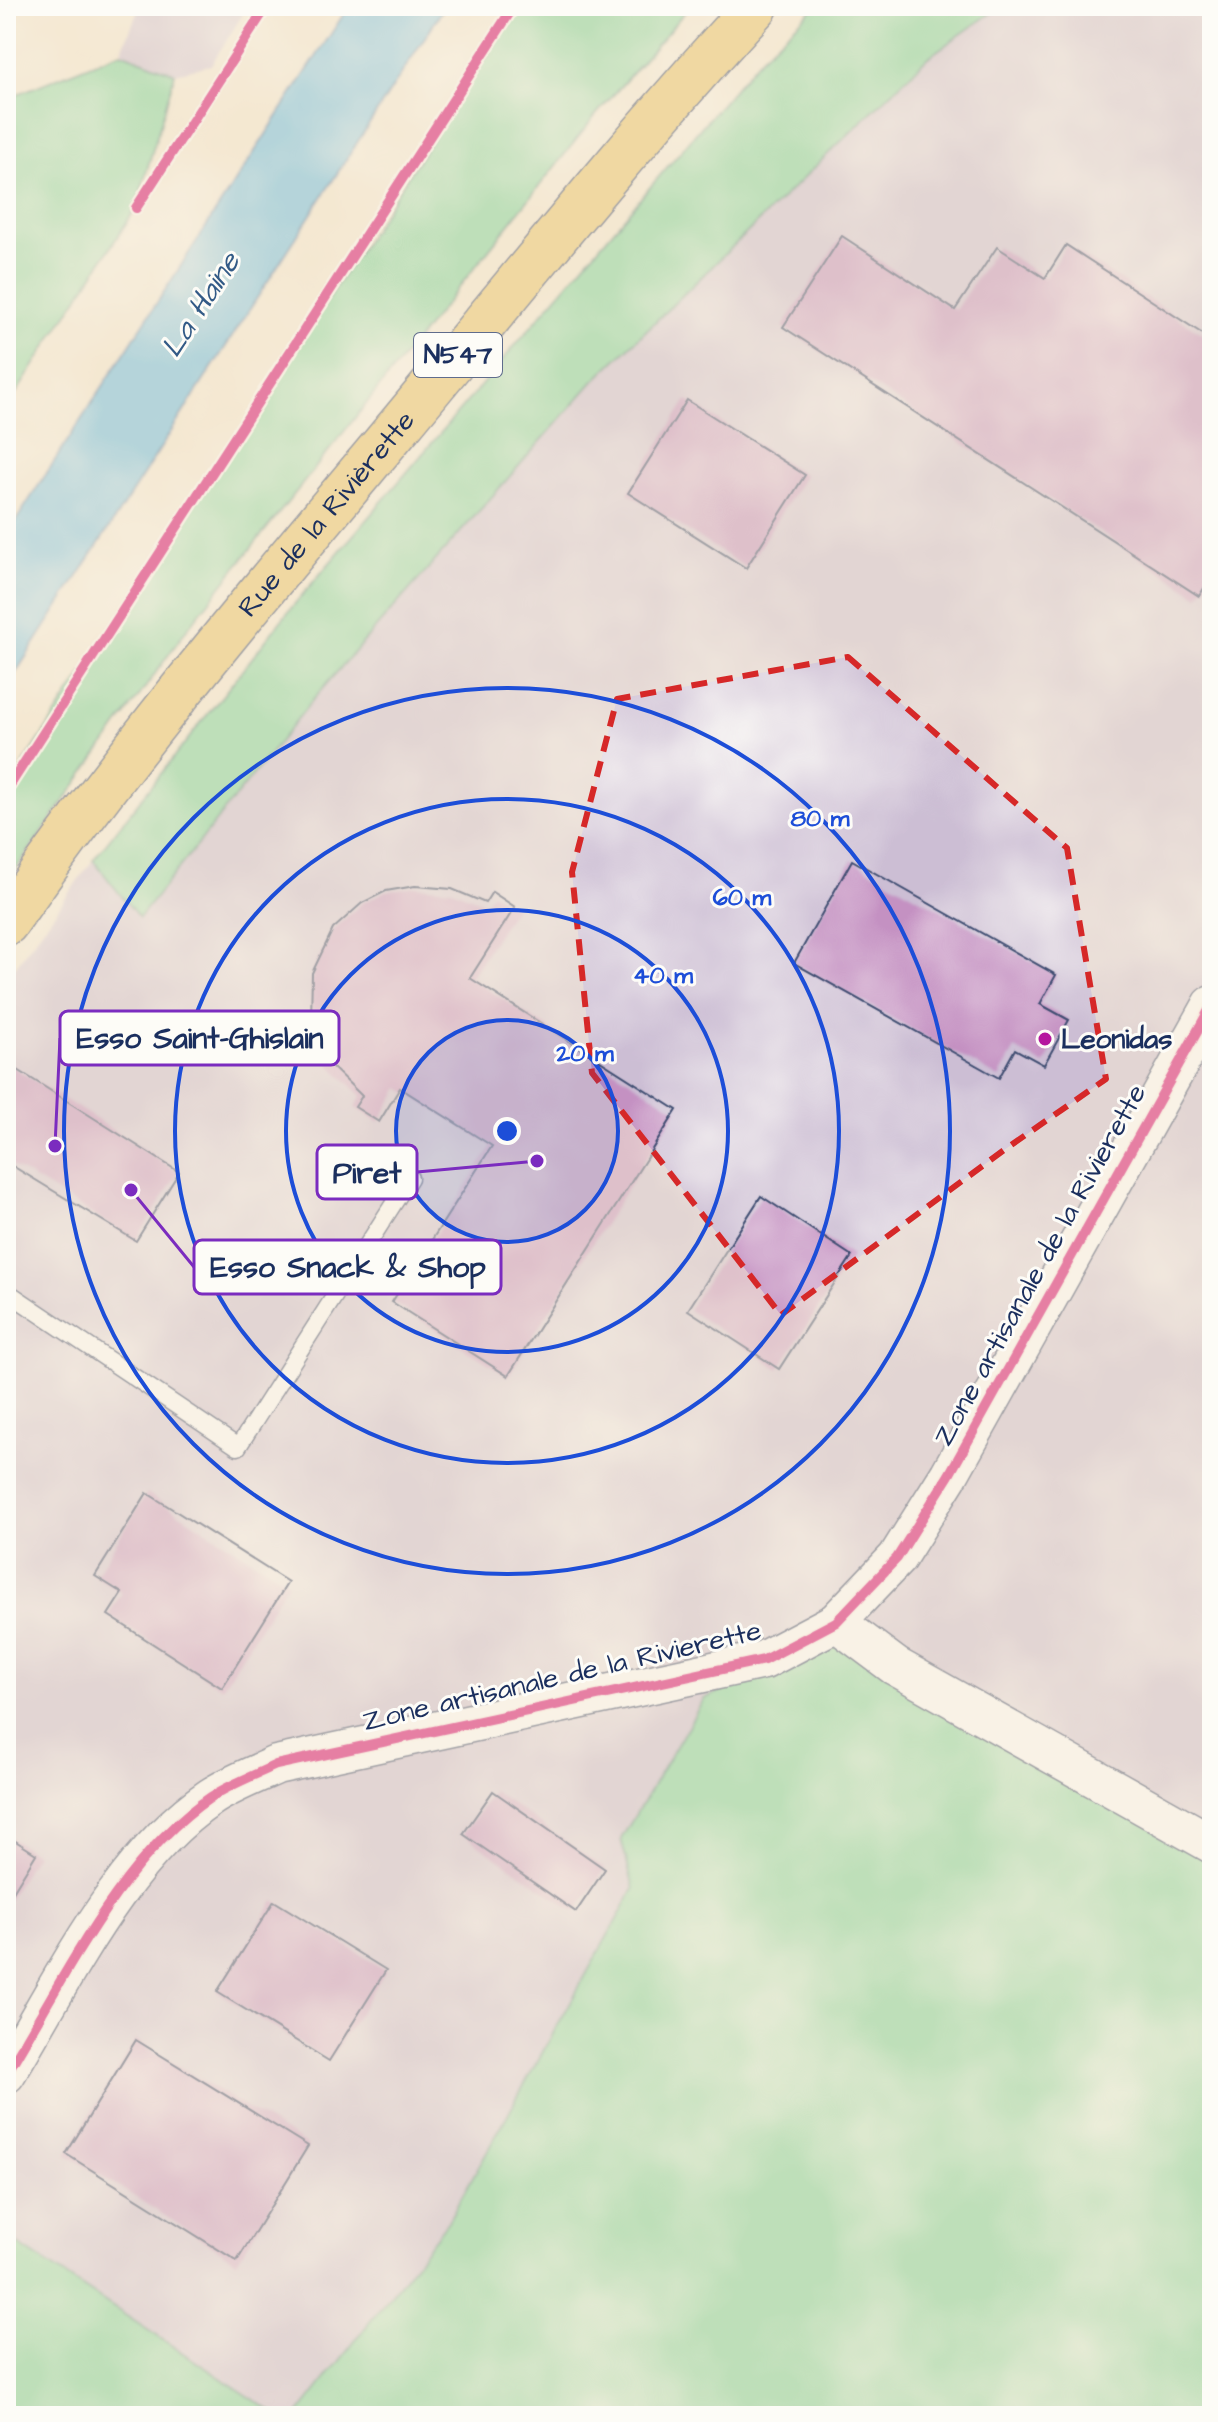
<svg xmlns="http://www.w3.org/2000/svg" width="1218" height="2422" font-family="'Architects Daughter',sans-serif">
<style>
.industrial{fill:#ccbed4}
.green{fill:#7dd59b;stroke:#4c827c;stroke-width:2}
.water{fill:#68bde4;stroke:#4276a1;stroke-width:2}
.building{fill:#c491c2}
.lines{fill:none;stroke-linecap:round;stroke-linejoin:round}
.service-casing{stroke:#3c4b6f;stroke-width:19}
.tertiary-casing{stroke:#3c4b6f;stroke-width:41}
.primary-casing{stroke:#3c4b6f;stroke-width:47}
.service{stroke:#fff;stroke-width:16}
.tertiary{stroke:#fff;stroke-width:38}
.primary{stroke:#ebc669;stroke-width:44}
.cycleway-casing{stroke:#fdfcf7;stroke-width:15}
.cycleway{stroke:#d6006c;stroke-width:10}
.marked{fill:none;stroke:#d62828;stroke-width:6;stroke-dasharray:16 10;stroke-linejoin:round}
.ring{fill:none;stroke:#1d4ed8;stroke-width:4}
.poi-dot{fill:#b5179e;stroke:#fdfcf7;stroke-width:3}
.labels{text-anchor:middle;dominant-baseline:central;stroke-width:6;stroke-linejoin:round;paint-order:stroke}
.shield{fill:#fdfcf7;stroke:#5f6c8c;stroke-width:2}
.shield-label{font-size:26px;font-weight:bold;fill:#1b2f5e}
.street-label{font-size:28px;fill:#1b2f5e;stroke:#fdfcf7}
.poi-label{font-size:28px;font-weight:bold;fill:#1b2f5e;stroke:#fdfcf7;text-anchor:start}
.water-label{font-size:30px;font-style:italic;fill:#325a86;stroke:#fdfcf7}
.centre{fill:#1d4ed8;stroke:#fdfcf7;stroke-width:4}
.ring-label{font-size:24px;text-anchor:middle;font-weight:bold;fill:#1d4ed8;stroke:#fdfcf7;stroke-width:6;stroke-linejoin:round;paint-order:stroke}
.leader{fill:none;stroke:#7b2cbf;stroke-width:3}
.callout-dot{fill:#7b2cbf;stroke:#fdfcf7;stroke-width:3}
.callout{fill:#fdfcf7;stroke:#7b2cbf;stroke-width:3}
.callout-label{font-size:30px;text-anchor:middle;font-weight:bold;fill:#1b2f5e}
</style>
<rect width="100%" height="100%" fill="#fdfcf7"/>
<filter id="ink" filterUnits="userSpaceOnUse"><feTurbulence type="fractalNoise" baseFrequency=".0125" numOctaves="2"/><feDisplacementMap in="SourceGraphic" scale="16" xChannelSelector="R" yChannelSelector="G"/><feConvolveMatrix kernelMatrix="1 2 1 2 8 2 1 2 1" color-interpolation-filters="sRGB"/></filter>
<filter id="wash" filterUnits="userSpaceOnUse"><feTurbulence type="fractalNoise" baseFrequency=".006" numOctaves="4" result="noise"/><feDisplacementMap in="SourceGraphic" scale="32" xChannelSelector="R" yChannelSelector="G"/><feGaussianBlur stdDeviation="1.8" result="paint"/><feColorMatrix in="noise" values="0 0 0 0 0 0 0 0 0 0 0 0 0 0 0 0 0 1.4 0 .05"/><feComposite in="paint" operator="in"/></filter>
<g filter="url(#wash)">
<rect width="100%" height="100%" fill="#f4e8d1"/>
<g class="industrial">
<polygon points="140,6 248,6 211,65 175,73 121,52"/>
<polygon points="816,6 1212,6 1212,2416 6,2416 6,979 93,860 292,607 761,57"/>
</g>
<g class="green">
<polygon points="519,6 690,6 596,115 187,629 6,883 6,791"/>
<polygon points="816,6 1001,6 927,58 594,381 315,697 139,918 93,860 292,607 761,57"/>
<polygon points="121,52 175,73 136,208 6,409 6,106 10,97"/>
<polygon points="850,1633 1212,1839 1212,2416 297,2416 448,2221 634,1889 621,1839 704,1699"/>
<polygon points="6,2237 279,2416 6,2416"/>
</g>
<polygon class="water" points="349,6 445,6 6,688 6,536"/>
<g id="blocks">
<g class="building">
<polygon points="842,236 955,310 997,247 1045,278 1066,245 1212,340 1212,576 1199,596 783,327"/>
<polygon points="687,400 805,475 746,568 628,493"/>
<polygon points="852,860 1056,975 1040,1004 1069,1020 1044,1065 1015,1049 999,1078 794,963"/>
<polygon points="415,886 452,889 485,903 492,892 515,907 470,978 677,1110 508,1376 392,1302 492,1146 400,1088 379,1122 355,1107 362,1096 329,1064 311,1021 312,973 333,929 362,903 386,891"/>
<polygon points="10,1065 179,1172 136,1241 6,1162 6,1072"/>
<polygon points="761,1196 852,1256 779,1369 688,1310"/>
<polygon points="147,1493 288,1582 222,1688 108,1615 122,1593 95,1576"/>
<polygon points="493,1791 605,1869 576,1912 463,1834"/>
<polygon points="6,1835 36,1854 6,1903"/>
<polygon points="274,1901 386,1970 329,2061 217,1992"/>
<polygon points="136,2040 308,2146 237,2261 66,2154"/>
</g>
</g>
</g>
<g filter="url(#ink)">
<use href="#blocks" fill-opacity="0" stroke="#3c4b6f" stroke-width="2"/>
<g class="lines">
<g class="service-casing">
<polyline id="service" points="6,1291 238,1447 410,1178"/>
</g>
<g class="tertiary-casing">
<g id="tertiary">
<polyline points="836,1622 895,1666 1212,1844"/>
<path d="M 6,2074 C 62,1983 120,1858 211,1797 C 231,1784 255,1775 276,1765 L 764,1660 L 836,1622 L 897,1558 L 949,1475 L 1212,1005"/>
</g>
</g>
<g class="primary-casing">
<g id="primary">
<path id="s1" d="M 6,923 C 127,749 264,588 400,425 C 517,284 632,141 756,6"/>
</g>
</g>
<use href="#service" class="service"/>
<use href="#tertiary" class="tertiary"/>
<use href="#primary" class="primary"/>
<g class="cycleway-casing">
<g id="cycleway">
<polyline points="136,208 267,6"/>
<polyline points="6,791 514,6"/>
<path d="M 6,2074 C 62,1983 120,1858 211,1797 C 231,1784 255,1775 276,1765 L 764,1660 L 836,1622 L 897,1558 L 949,1475 L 1212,1005"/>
</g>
</g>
<use href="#cycleway" class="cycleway"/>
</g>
</g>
<path d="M0 0H1218V2422H0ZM 848,657 L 1067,848 L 1106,1079 L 1004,1150 L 781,1315 L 592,1073 L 572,872 L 617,699 Z" fill="#f4e8d1" fill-opacity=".55" fill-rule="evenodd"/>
<path class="marked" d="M 848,657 L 1067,848 L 1106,1079 L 1004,1150 L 781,1315 L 592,1073 L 572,872 L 617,699 Z"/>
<circle cx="507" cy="1131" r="111" fill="#1d4ed8" fill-opacity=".12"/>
<g class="ring">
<circle cx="507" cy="1131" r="111"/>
<circle cx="507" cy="1131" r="221"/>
<circle cx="507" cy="1131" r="332"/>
<circle cx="507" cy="1131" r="443"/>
</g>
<circle class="poi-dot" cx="1045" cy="1039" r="8"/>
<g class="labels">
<rect class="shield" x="414" y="333" width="88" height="44" rx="6"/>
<g class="shield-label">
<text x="458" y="355">N547</text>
</g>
<g class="street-label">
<text stroke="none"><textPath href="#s1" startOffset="520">Rue de la Rivièrette</textPath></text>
<text transform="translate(1040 1265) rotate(-61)">Zone artisanale de la Rivierette</text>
<text transform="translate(562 1676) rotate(-13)">Zone artisanale de la Rivierette</text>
</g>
<g class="poi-label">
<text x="1061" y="1039">Leonidas</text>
</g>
<g class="water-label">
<text transform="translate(201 305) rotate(-57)">La Haine</text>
</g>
</g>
<circle cx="507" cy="1131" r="12" class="centre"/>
<g class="ring-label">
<text x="820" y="826">80 m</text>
<text x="742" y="905">60 m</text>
<text x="663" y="983">40 m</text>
<text x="585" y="1061">20 m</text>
</g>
<path class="leader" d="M55 1146L60 1038M537 1161L417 1172M131 1190L194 1267"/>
<g class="callout-dot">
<circle cx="55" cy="1146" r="8"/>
<circle cx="537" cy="1161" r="8"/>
<circle cx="131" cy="1190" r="8"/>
</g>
<g class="callout">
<rect x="60" y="1011" width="279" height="54" rx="8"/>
<rect x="317" y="1145" width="100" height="54" rx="8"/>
<rect x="194" y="1240" width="307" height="54" rx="8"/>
</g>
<g class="callout-label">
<text x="200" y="1048">Esso Saint-Ghislain</text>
<text x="367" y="1183">Piret</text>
<text x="348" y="1277">Esso Snack &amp; Shop</text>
</g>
<rect width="1218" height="2422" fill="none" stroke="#fdfcf7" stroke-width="32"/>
</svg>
